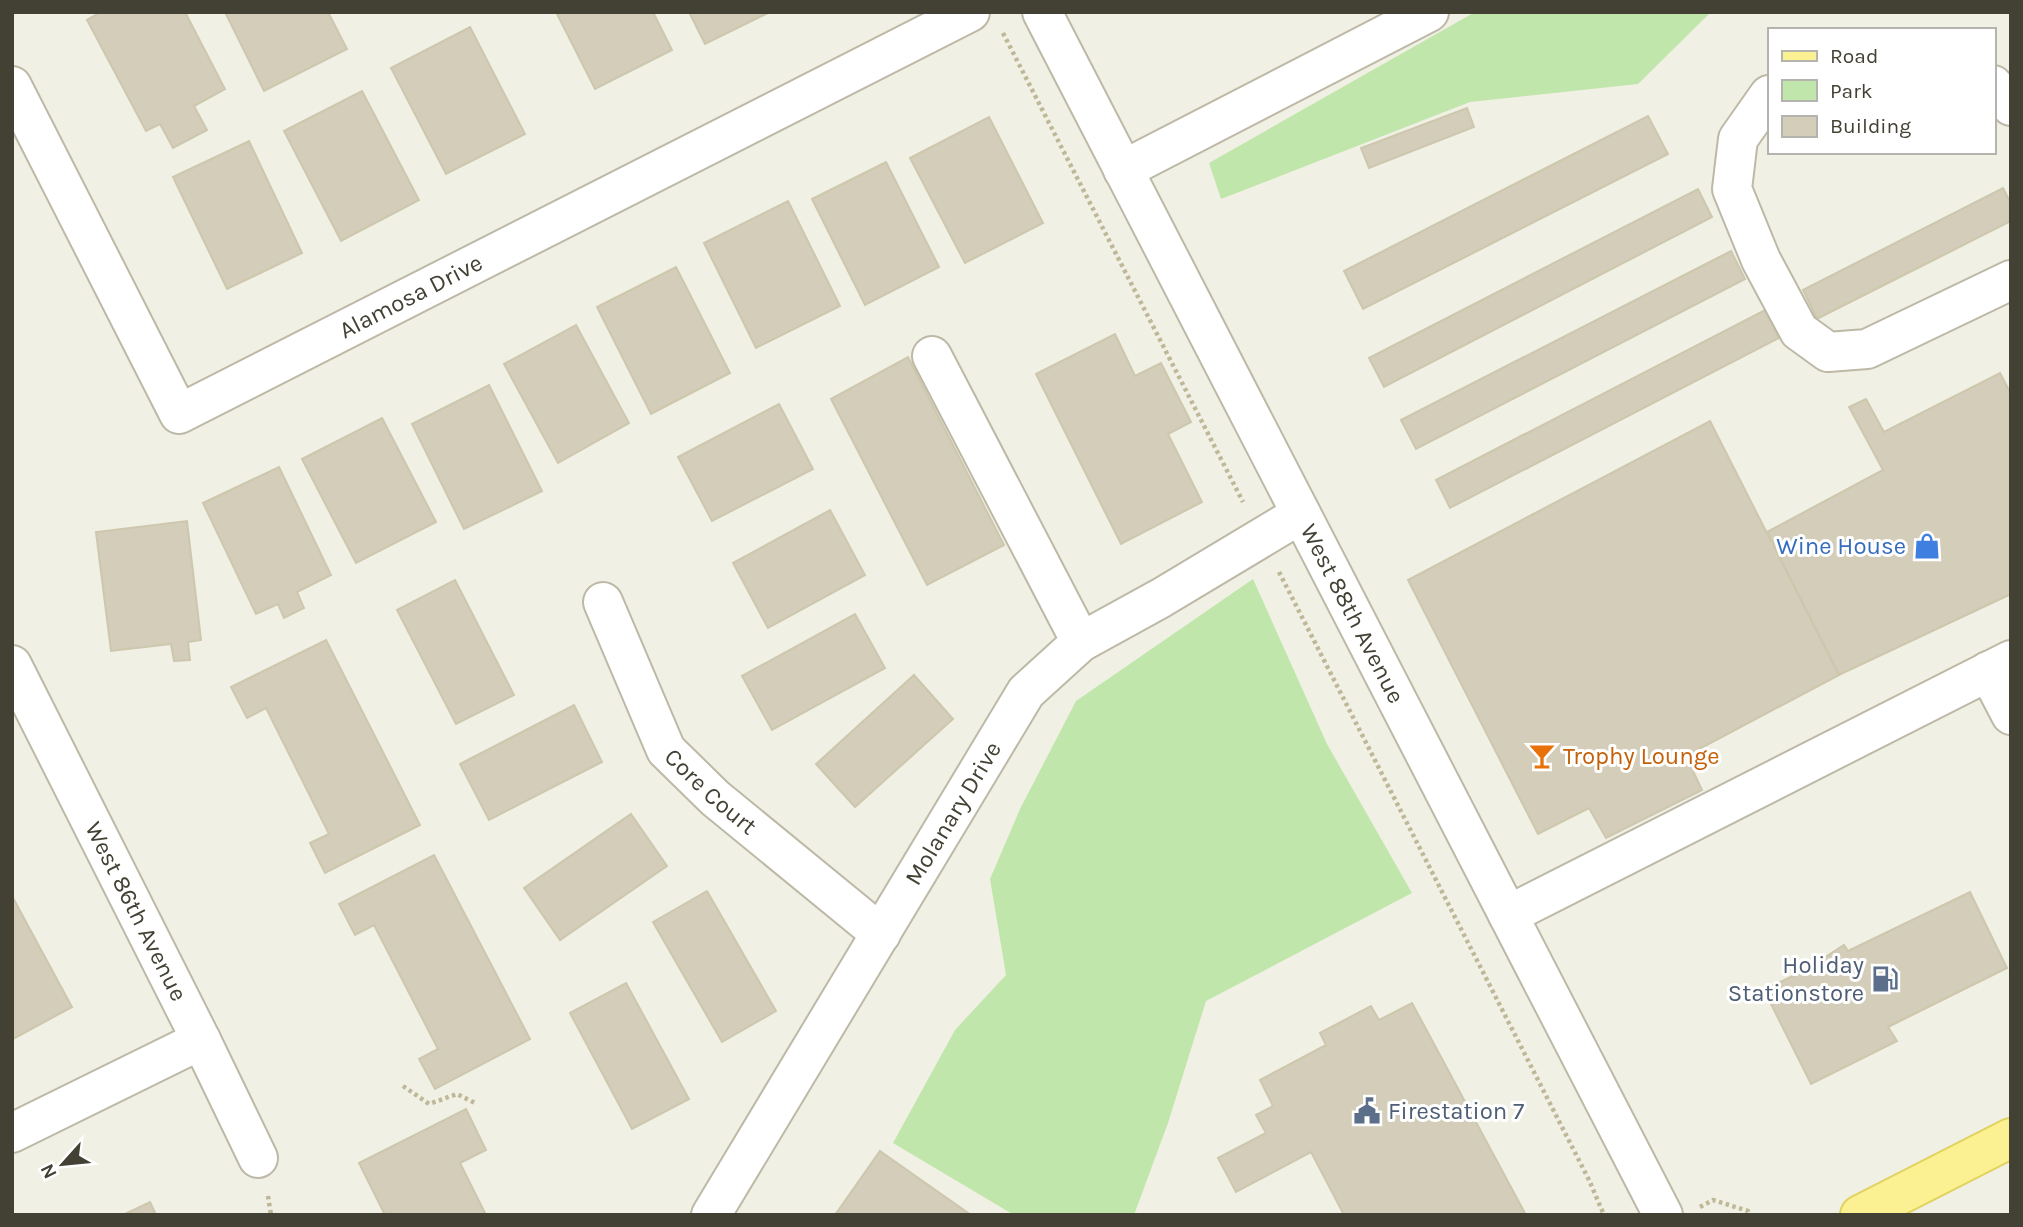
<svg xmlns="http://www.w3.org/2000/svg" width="2023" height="1227" font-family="Karla,sans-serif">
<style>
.green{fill:#c1e6ac}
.building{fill:#d3cdb9;stroke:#cdc7ad;stroke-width:2}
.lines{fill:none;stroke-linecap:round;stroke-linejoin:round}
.minor-casing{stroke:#bdb9a6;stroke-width:42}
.major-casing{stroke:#e1d262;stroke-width:42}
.path{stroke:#beb898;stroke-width:4.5;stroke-dasharray:3.5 3.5;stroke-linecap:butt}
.minor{stroke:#fff;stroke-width:38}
.major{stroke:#fcf192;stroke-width:38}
.labels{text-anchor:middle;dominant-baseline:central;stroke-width:6;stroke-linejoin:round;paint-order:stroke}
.street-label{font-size:24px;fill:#434034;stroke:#fff}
.shop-label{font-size:24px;fill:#366cbe;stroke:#fff;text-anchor:end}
.food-label{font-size:24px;fill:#c56008;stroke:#fff;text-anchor:start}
.service-label{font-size:24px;fill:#4e5e75;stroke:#fff;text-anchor:end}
</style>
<rect width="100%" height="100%" fill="#f1f0e4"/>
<g class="green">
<polygon points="1475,12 1711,12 1638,84 1470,102 1221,199 1209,163"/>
<polygon points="1253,579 1327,744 1412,893 1206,1001 1168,1123 1134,1215 1014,1215 893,1143 955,1030 1006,975 990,879 1020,809 1076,701"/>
</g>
<g class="building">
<polygon points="101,12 185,12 225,89 194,106 207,130 173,148 160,124 146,131 87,20"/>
<polygon points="225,12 328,12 347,49 264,91"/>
<polygon points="556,12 653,12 672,50 595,89"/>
<polygon points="689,12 770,12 705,44"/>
<polygon points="470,27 525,134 446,174 391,68"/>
<polygon points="362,91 419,200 341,241 284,131"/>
<polygon points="1467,108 1474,127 1369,168 1361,148"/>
<polygon points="1648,116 1668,154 1363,309 1344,271"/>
<polygon points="989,117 1043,223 965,263 910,158"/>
<polygon points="249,141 302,253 227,289 173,177"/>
<polygon points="886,162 939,267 865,305 812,199"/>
<polygon points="2003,188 2011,204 2011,221 1817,319 1803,290"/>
<polygon points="1698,189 1712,217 1384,387 1369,358"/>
<polygon points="788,201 840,306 756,348 704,243"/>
<polygon points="1731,251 1745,279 1416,449 1401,420"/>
<polygon points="676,267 730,373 651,414 597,307"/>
<polygon points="1765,310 1779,338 1450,508 1436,480"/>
<polygon points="576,325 629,423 558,463 504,364"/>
<polygon points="1115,334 1135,376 1161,363 1191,422 1168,434 1202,502 1121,544 1036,374"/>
<polygon points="908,357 1004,545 927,585 831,399"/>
<polygon points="2000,373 2011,394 2011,594 1839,675 1767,532 1883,470 1849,407 1866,399 1884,432"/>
<polygon points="489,385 542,491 464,529 412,424"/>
<polygon points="779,404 813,469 712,521 678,457"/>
<polygon points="382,418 436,522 356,563 302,459"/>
<polygon points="1710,421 1839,675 1686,756 1702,790 1606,838 1589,808 1538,834 1408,580"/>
<polygon points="279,467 331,575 297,592 304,608 284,618 278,604 256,614 203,503"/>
<polygon points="830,510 865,575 768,628 733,563"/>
<polygon points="187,521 201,640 188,642 190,660 174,661 171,644 111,651 96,532"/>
<polygon points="455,580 514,695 456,724 397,610"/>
<polygon points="855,614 885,668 772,730 742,676"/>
<polygon points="326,640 420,825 325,873 310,843 329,834 266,708 247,718 231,687"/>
<polygon points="914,675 953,719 855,807 816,764"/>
<polygon points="574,705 602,762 489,820 460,764"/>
<polygon points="631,814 667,866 560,940 524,888"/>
<polygon points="434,855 530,1039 435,1089 419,1059 438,1049 374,925 355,935 339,904"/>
<polygon points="707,891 776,1011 722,1042 653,922"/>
<polygon points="1970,892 2007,968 1888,1027 1897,1041 1811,1084 1764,990 1807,969 1844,945 1848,951"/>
<polygon points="12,896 72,1007 13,1039 12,1038"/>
<polygon points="626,983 689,1099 632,1129 570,1013"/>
<polygon points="1412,1003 1526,1215 1344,1215 1311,1152 1236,1192 1218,1158 1266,1133 1256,1115 1273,1106 1260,1080 1326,1045 1320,1033 1371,1006 1379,1020"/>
<polygon points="466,1109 486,1150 460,1163 486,1215 385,1215 359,1163"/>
<polygon points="880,1151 971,1215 835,1215"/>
<polygon points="150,1202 156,1215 123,1215"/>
</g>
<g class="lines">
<g class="minor-casing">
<g id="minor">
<path id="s1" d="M 1042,12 L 1663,1215"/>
<polyline points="1993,85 2011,106"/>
<path id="s2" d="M 12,86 L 179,414 L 970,12"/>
<polyline points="1769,95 1738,139 1732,189 1761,260 1799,331 1828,352 1867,349 2011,280"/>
<polyline points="1123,170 1429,12"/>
<polyline points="932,356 1081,642"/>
<path id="s3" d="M 603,602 L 666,750 L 715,798 L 881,934"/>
<path id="s4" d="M 12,665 L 201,1040 L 258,1158"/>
<polyline points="1988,671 2011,715"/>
<polyline points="1508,915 2011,660"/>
<polyline points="12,1133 201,1040"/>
<path id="s5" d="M 711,1215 L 1026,692 L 1081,642 L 1161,598 L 1301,514"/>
</g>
</g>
<g class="major-casing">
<polyline id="major" points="1860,1215 2011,1138"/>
</g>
<g class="path">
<polyline points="1003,33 1243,502"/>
<polyline points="1279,572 1589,1180 1604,1215"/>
<polyline points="403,1086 429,1104 457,1094 477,1104"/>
<polyline points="268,1196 271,1215"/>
<polyline points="1700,1207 1713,1200 1748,1211 1750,1215"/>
</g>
<use href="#minor" class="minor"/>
<use href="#major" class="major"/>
</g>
<defs>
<g id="shop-bare" transform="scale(2.1)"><path d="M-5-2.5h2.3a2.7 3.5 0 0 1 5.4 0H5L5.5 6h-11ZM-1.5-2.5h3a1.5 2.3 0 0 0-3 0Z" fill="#3f7fe0" stroke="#fff" stroke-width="2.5" paint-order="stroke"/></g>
<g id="bar-bare" transform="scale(2.1)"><path d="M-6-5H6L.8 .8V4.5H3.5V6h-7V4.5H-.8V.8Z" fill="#e8710a" stroke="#fff" stroke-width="2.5" paint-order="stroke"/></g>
<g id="fuel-bare" transform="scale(2.1)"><path d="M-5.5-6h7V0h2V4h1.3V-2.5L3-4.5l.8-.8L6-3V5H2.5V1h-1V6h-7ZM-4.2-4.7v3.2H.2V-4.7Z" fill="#5c6f8a" stroke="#fff" stroke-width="2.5" paint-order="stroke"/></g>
<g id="civic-bare" transform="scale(2.1)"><path d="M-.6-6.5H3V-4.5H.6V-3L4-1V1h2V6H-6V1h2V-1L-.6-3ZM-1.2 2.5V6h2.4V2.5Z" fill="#5c6f8a" stroke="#fff" stroke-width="2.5" paint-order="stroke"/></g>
</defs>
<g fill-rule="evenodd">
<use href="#shop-bare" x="1927" y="546"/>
<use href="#bar-bare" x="1542" y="756"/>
<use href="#fuel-bare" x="1885" y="979"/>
<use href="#civic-bare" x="1367" y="1111"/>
</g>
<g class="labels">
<g class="street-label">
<text stroke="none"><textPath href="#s2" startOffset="628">Alamosa Drive</textPath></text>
<text stroke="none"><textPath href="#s1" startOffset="677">West 88th Avenue</textPath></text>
<text stroke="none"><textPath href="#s3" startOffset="222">Core Court</textPath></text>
<text stroke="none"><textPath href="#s5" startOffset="469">Molanary Drive</textPath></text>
<text stroke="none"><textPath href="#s4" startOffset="276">West 86th Avenue</textPath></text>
</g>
<g class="shop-label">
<text x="1906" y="546">Wine House</text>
</g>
<g class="food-label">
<text x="1563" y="756">Trophy Lounge</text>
</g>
<g class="service-label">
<text x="1864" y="965">Holiday<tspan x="1864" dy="28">Stationstore</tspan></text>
<text x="1388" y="1111" text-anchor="start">Firestation 7</text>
</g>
</g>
<rect width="2023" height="1227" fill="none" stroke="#434034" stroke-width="28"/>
<rect x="1768" y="28" width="228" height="126" fill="#ffffff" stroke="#b4b3ae" stroke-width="2"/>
<rect x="1782" y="51" width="35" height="10" fill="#fcf192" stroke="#b4b3ae" stroke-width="2"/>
<text x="1830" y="63" font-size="21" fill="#434034">Road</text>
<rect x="1782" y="80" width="35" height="21" fill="#c1e6ac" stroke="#b4b3ae" stroke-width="2"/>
<text x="1830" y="98" font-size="21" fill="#434034">Park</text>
<rect x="1782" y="116" width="35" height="21" fill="#d3cdb9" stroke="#b4b3ae" stroke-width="2"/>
<text x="1830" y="133" font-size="21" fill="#434034">Building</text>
<g transform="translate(63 1164) rotate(243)" stroke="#ffffff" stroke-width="5" paint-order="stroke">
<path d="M0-5L12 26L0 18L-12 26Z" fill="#434034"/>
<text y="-10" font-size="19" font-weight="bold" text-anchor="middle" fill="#434034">N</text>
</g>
</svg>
